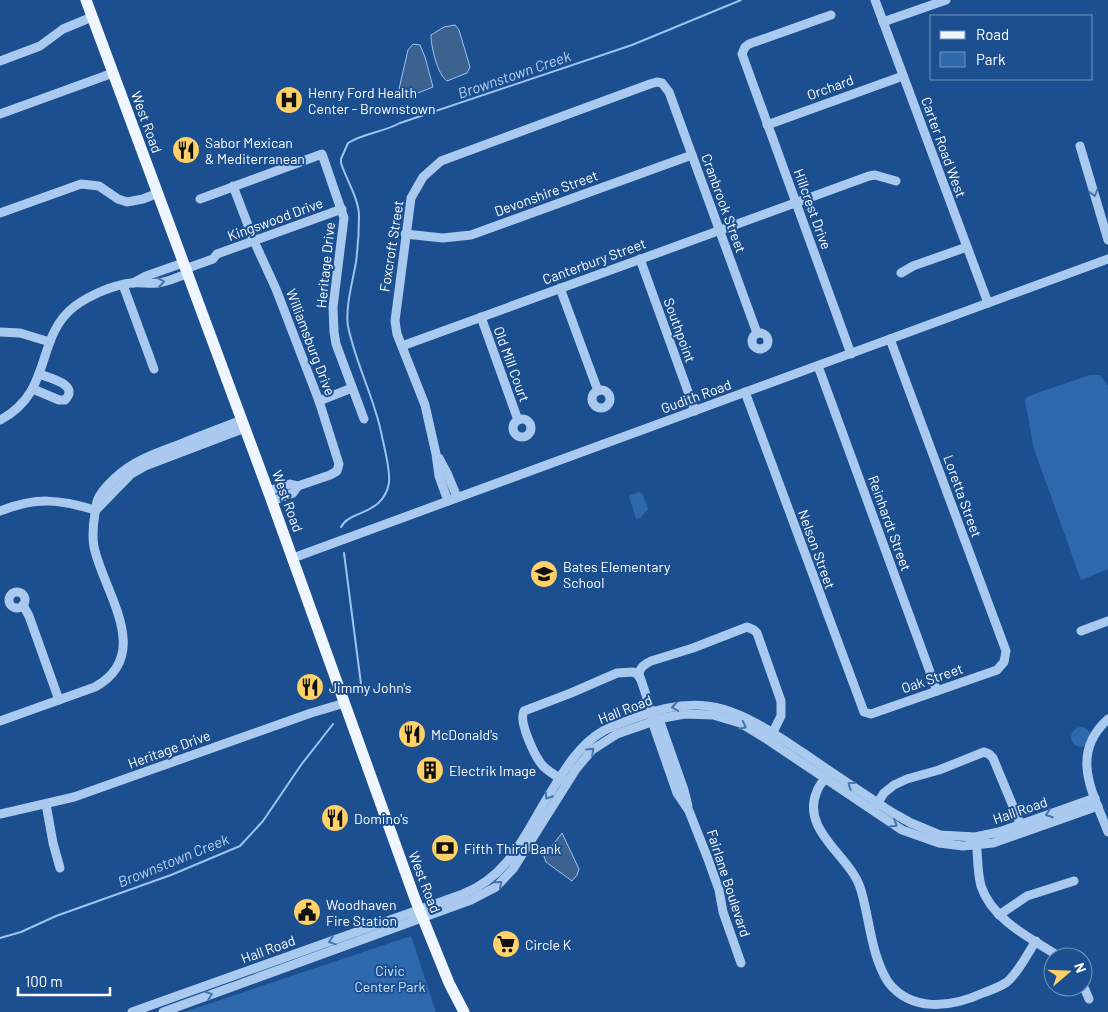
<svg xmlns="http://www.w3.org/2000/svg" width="1108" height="1012" font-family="Barlow,sans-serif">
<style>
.green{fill:#2e69ad}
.water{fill:#3c6290;stroke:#9cc4f0}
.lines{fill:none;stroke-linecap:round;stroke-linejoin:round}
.stream{stroke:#9cc4f0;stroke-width:2}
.minor{stroke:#a9c9ee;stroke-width:9}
.major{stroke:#f0f6ff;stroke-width:11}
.oneway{stroke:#4674ac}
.labels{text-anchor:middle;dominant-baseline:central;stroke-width:4;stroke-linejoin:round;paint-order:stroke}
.street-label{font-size:14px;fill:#fff;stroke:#1b4f8f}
.poi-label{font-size:14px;fill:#fff;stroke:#1b4f8f;text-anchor:start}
.park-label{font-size:14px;fill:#cfe3fa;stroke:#1b4f8f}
.water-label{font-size:15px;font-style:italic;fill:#b5d3f5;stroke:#1b4f8f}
</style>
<rect width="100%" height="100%" fill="#1b4f8f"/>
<g class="green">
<polygon points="1090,375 1100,375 1108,386 1108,569 1081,580 1034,449 1025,401 1027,397 1034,394"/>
<polygon points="639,492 642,493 648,509 640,518 636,519 629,496"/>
<circle cx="1081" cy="737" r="10"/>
<polygon points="411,936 436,1012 184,1012"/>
</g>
<g class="water">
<path d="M 455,25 L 459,30 L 470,67 L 467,73 L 447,81 C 437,74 431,46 431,35 L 444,27 Z"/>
<polygon points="413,44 420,45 425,57 433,87 418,93 403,95 399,89 408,50"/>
<polygon points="562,833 579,869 577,875 572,881 546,862 544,856"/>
</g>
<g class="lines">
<g class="stream">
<path d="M 341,527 C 349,510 383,516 389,483 C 390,472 387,460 385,450 C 382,437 380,425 376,413 C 367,383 354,356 348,326 C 345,308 353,280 356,262 C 358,247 359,231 359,216 C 359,199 346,179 341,163 L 341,159 L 348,143 C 364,133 384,132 400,123 L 632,45 L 741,0"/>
<polyline points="344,553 361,684"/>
<polyline points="0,938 21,932 56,916 171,875 240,846 263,821 301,765 333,724"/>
</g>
<g class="minor">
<polyline points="875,0 988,303"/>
<polyline points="831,15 749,44 745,47 742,54 851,354"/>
<polyline points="883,22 946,0"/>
<polyline points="0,61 40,46 63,29 92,17"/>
<polyline points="0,114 113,73"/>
<polyline points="767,125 903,76"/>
<polyline points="1080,146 1108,240"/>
<polyline points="233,186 254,241 276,289 319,401 339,464 337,471 330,475 298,486 290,484 269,491"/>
<polyline points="200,199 322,154 344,218 333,307 334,332 336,344 364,419"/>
<polyline points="0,213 81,184 99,186 118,199 127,202 143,199 158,193"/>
<polyline points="405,234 443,238 471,235 692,155"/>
<polyline points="640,259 695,411"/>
<polyline points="185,269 213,259 217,254 342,209"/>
<polyline points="901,273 913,266 967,247"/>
<polyline points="133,283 146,276 183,263"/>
<polyline points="123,285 154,369"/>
<polyline points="560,288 598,391"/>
<polyline points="481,317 518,420"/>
<polyline points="0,332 20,333 50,342"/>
<circle cx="760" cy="341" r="8"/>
<polyline points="402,346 869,176 875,175 896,181"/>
<polyline points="818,366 937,691"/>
<path d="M 33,389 L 59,400 L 65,400 C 80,385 50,378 39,374"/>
<circle cx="601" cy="399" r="9"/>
<polyline points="745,392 864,712 871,714 997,670 1004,662 1006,651 890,339"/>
<polyline points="319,401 352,388"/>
<circle cx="522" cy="428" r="9"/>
<path d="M 0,420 C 54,392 34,337 75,306 C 90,295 113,285 131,283 C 140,282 149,284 158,283 C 168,282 177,277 187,274"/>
<polyline points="439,458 447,473 457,497"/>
<polyline points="272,501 293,493 298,486"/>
<polyline points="448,501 439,476 436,454 425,405 397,334 395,321 411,198 423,177 441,161 650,84 657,82 662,83 669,92 757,333"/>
<polyline points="96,510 131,474 145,466 245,428"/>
<path d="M 0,511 C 36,497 59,499 95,510"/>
<polyline points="293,558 1108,259"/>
<circle cx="17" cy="600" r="8"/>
<polyline points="23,605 29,616 59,700"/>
<polyline points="1081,631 1108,621"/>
<path d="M 653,716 L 639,674 C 640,667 645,664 651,661 L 693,648 L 747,627 L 754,630 L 757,633 L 781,701 L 781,716 L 771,736"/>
<polyline points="659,719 684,790 688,806"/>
<path d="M 1108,719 C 1069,754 1093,793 1108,832"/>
<path d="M 0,721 L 95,687 C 154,654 104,593 94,547 C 92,536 93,525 95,513 C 96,509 96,503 98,499 C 101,491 109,484 115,478 C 133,461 156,453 178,445 C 199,436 221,428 242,420"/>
<polyline points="652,721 677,793 689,811 708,859 719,890 723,912 741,963"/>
<path d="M 827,775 C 824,781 819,785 817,791 C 800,830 849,855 860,887 C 870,918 870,953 888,982 C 911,1012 950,1008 983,993 C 991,990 1000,987 1007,982 C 1019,972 1027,954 1036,941"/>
<path d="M 563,780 C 556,776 549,772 543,766 C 535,757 518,721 524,711 L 571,693 L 617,673 L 633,672 L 637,674 L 640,678"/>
<polyline points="46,804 53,843 60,868"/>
<polyline points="875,807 884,793 894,785 907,779 939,770 984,752 989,754 993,758 1022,828"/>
<polyline points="0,814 74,797 311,713 345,703"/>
<path d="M 976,840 C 978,855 977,871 981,886 C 992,920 1032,939 1060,957"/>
<polyline points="999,915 1027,896 1074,881"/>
<polyline points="1083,985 1089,999"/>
<path d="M 132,1012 L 463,894 C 508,876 523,838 546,800 C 562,774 577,746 603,731 C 614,725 627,721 638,717 C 710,689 744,714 802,752 C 832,773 863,793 893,813 L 911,823 L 940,835 L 975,837 L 999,832 L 1095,798"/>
<polyline points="163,1012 471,900 496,887 513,869 576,769 592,750 617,734 663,718 685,714 713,715 740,723 768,740 902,830 939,843 963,846 993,843 1098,806"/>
</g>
<polyline class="major" points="86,0 270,496 415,899 449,983 464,1012"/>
</g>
<defs><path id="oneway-chevron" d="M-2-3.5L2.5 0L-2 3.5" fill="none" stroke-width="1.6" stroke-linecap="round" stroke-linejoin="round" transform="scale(1.25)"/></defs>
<g class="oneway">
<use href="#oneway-chevron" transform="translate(1094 193) rotate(73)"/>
<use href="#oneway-chevron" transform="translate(161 282) rotate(-10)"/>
<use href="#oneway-chevron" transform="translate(675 707) rotate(172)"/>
<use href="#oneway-chevron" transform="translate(743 726) rotate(27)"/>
<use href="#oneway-chevron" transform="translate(591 751) rotate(-43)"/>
<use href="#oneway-chevron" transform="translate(851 785) rotate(-146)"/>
<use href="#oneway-chevron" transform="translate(548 796) rotate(122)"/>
<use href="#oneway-chevron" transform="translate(1049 814) rotate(160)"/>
<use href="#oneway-chevron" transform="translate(894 824) rotate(32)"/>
<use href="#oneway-chevron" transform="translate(499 884) rotate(-40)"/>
<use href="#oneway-chevron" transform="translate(332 941) rotate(161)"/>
<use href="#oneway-chevron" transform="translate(209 995) rotate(-20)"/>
</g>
<defs>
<g id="hospital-disc" transform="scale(1.4375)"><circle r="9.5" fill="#ffd166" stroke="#1b4f8f"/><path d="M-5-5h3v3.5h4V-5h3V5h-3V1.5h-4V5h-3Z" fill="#111"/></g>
<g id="restaurant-disc" transform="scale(1.4375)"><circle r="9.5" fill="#ffd166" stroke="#1b4f8f"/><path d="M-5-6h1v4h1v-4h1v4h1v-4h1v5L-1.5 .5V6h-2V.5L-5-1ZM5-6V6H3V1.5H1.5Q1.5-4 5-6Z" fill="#111"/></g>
<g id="school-disc" transform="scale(1.4375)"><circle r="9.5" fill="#ffd166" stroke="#1b4f8f"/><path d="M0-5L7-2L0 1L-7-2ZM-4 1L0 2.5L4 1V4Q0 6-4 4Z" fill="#111"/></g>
<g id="building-disc" transform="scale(1.4375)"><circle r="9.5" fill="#ffd166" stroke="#1b4f8f"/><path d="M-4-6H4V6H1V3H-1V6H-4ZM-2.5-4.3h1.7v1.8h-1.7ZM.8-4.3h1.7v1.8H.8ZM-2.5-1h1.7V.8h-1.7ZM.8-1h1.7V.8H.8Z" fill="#111"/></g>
<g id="bank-disc" transform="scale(1.4375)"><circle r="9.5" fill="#ffd166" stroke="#1b4f8f"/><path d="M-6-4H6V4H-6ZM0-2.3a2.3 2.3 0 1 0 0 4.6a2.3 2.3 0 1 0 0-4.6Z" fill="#111"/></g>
<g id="civic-disc" transform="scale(1.4375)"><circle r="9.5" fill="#ffd166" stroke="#1b4f8f"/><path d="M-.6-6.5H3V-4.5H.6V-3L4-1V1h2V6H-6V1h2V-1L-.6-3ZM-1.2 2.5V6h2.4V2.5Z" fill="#111"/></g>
<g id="supermarket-disc" transform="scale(1.4375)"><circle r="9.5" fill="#ffd166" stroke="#1b4f8f"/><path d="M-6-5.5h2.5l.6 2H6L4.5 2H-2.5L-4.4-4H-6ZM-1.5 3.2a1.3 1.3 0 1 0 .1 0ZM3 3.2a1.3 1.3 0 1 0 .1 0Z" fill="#111"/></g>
</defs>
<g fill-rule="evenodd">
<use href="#hospital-disc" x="289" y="100"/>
<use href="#restaurant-disc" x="186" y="150"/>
<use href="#school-disc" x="544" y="574"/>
<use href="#restaurant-disc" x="310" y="687"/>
<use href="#restaurant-disc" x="412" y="734"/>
<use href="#building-disc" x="430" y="770"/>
<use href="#restaurant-disc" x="335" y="818"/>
<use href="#bank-disc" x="445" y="848"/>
<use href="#civic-disc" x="307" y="912"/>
<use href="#supermarket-disc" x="506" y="944"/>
</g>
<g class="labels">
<g class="street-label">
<text transform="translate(830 87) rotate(-20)">Orchard</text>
<text transform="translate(147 122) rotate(70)">West Road</text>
<text transform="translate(944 147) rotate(70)">Carter Road West</text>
<text transform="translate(546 193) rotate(-20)">Devonshire Street</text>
<text transform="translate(724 203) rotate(70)">Cranbrook Street</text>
<text transform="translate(813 209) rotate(70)">Hillcrest Drive</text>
<text transform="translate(275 219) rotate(-20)">Kingswood Drive</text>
<text transform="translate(391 246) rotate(-81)">Foxcroft Street</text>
<text transform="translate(594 261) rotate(-20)">Canterbury Street</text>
<text transform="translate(325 265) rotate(-84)">Heritage Drive</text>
<text transform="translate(680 330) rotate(70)">Southpoint</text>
<text transform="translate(311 342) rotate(69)">Williamsburg Drive</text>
<text transform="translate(512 364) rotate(70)">Old Mill Court</text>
<text transform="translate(696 396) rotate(-20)">Gudith Road</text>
<text transform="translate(963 496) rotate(70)">Loretta Street</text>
<text transform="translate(288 501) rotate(70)">West Road</text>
<text transform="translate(890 523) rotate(70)">Reinhardt Street</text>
<text transform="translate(817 549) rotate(70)">Nelson Street</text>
<text transform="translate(932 678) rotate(-19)">Oak Street</text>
<text transform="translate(625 709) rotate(-21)">Hall Road</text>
<text transform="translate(169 749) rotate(-20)">Heritage Drive</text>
<text transform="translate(1020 810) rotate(-19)">Hall Road</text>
<text transform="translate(425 882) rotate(69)">West Road</text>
<text transform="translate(729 883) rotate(72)">Fairlane Boulevard</text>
<text transform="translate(268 949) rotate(-20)">Hall Road</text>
</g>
<g class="poi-label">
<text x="308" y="92">Henry Ford Health<tspan x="308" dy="16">Center - Brownstown</tspan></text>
<text x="205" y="142">Sabor Mexican<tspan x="205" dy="16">&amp; Mediterranean</tspan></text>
<text x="563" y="566">Bates Elementary<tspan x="563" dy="16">School</tspan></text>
<text x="329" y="687">Jimmy John's</text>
<text x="431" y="734">McDonald's</text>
<text x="449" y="770">Electrik Image</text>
<text x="354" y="818">Domino's</text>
<text x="464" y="848">Fifth Third Bank</text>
<text x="326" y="904">Woodhaven<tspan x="326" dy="16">Fire Station</tspan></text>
<text x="525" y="944">Circle K</text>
</g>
<g class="park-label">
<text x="390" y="970">Civic<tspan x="390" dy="16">Center Park</tspan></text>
</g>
<g class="water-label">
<text transform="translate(514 74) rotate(-19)">Brownstown Creek</text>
<text transform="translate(173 860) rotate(-22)">Brownstown Creek</text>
</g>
</g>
<rect x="930" y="15" width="162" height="65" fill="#1b4f8f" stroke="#7695bc"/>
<rect x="940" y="31" width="25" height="8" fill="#f0f6ff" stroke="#7695bc"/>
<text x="976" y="40" font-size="15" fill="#ffffff">Road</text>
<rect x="940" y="52" width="25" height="15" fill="#2e69ad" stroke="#7695bc"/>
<text x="976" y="65" font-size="15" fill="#ffffff">Park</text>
<g transform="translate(1068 972) rotate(71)"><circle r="24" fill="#1b4f8f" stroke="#7695bc"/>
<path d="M0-4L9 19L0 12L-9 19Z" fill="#ffd166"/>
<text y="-8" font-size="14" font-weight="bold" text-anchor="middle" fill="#ffffff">N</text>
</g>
<path d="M18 987v8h92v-8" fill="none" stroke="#ffffff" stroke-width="2.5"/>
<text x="25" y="987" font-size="15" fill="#ffffff" stroke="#1b4f8f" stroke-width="4" paint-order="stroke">100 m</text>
</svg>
